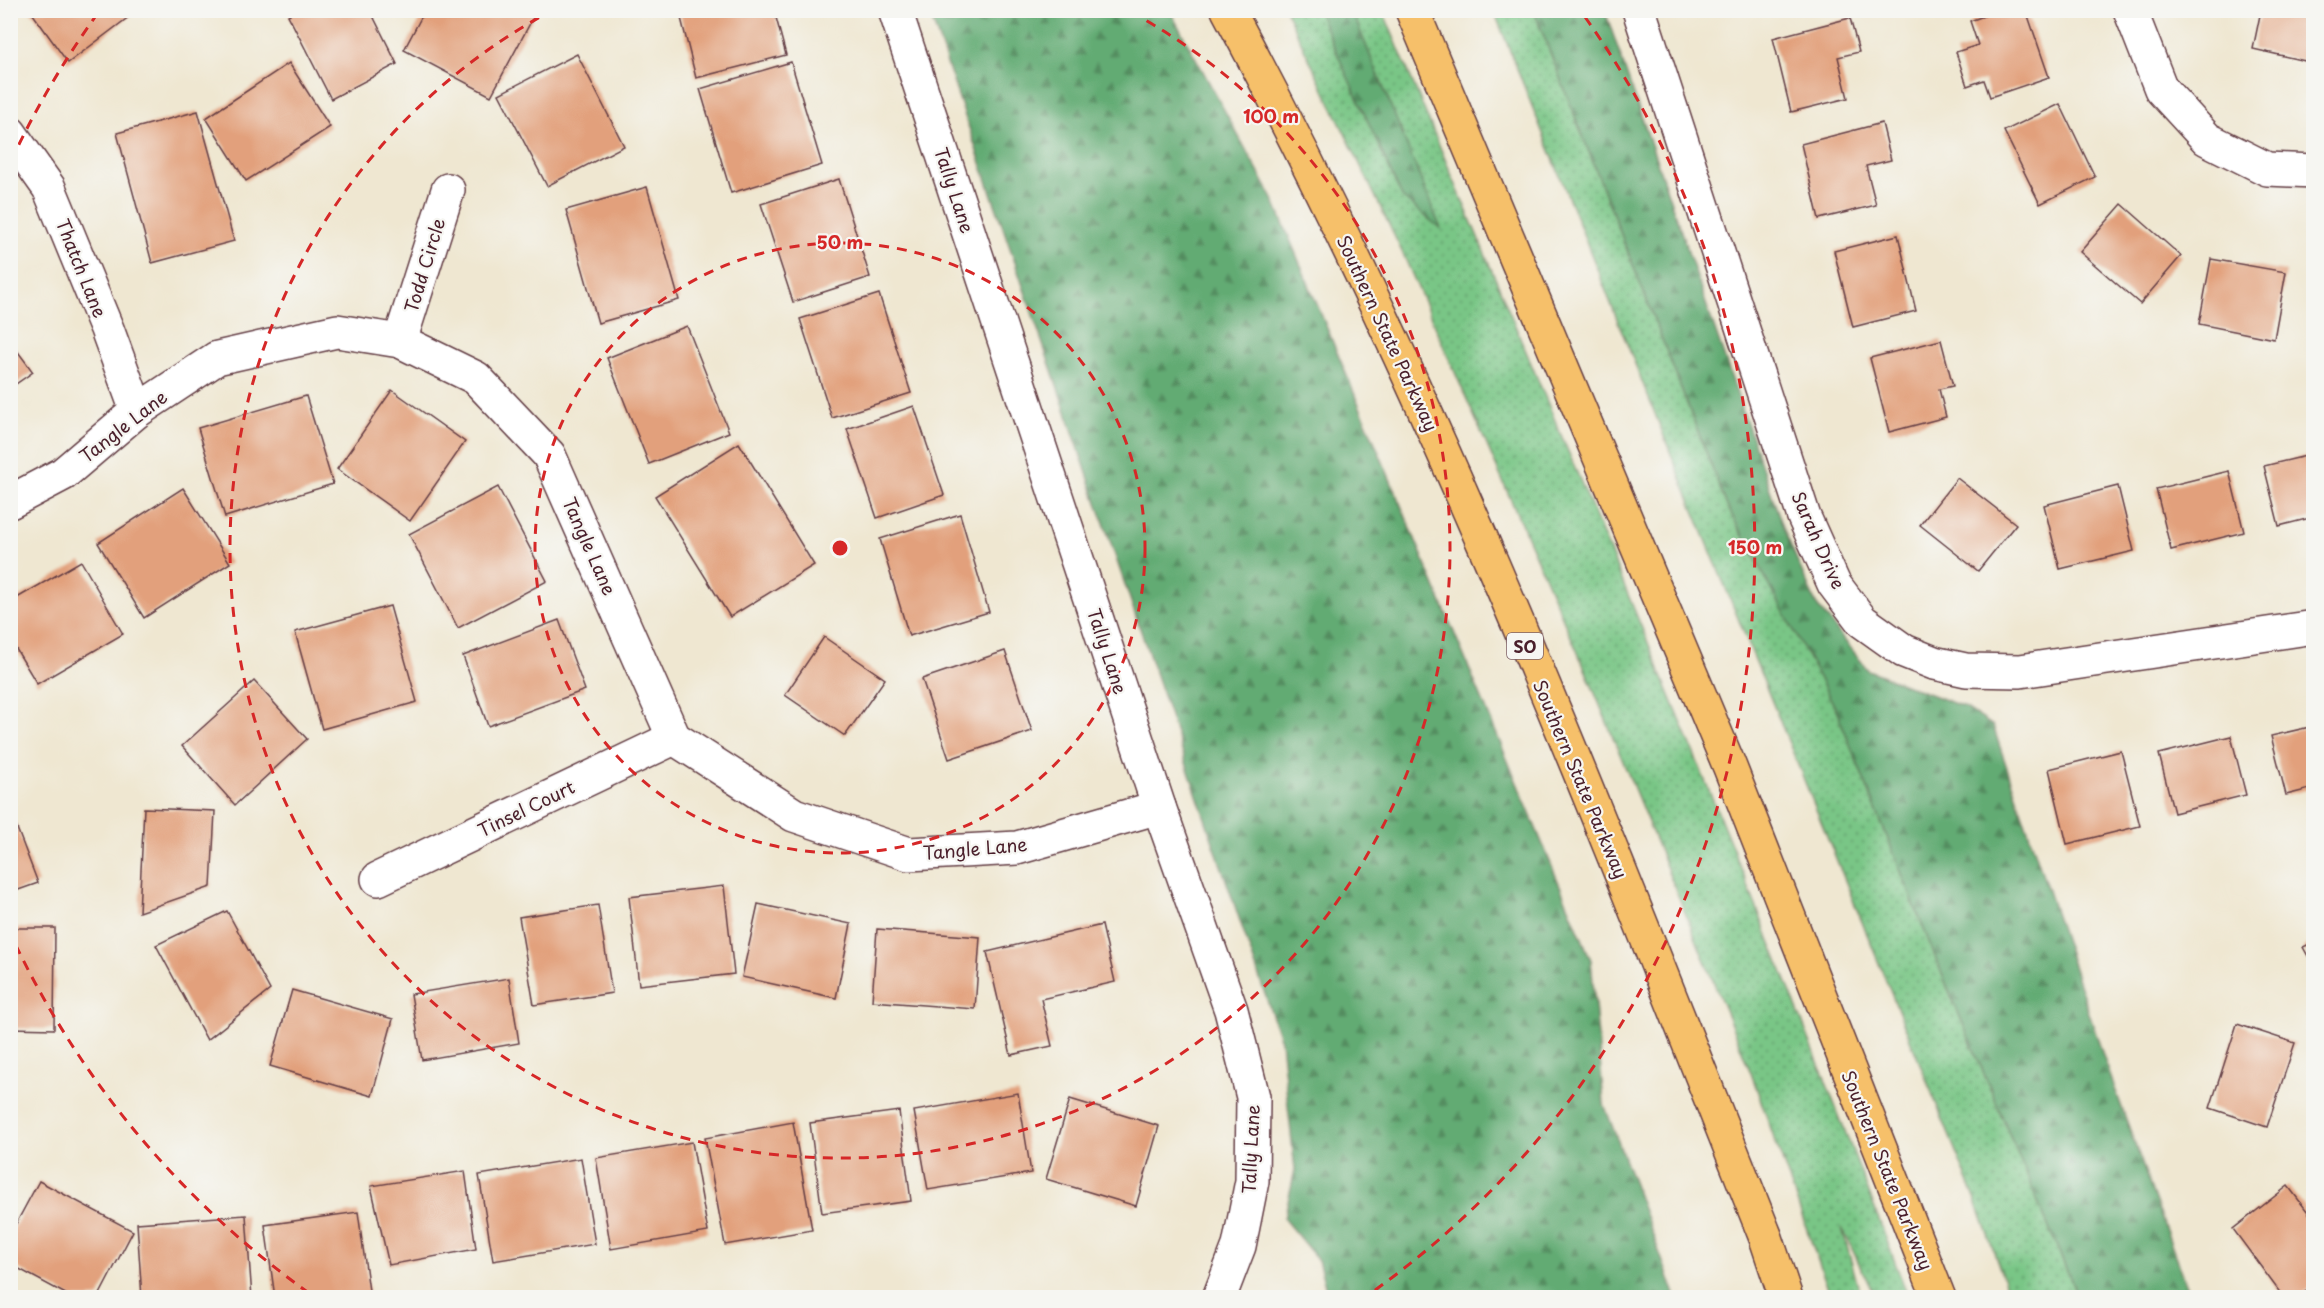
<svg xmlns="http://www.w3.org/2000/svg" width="2324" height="1308" font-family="'Playpen Sans',sans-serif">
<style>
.grass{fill:url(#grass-dots);stroke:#627258;stroke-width:1.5}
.forest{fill:url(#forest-firs);stroke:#56654f;stroke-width:1.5}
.building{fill:#e2a07b}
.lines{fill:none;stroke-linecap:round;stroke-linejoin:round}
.minor-casing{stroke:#633d44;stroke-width:36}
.highway-casing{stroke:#633d44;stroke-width:36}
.minor{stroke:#fff;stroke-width:33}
.highway{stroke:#f6c06b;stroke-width:33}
.ring{fill:none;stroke:#d62828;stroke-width:3;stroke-dasharray:10 8}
.labels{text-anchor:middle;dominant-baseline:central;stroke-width:4.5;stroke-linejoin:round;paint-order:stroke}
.shield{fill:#f6f6f2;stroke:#7e6067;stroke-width:1.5}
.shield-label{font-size:16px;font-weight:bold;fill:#4a1f2b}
.street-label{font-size:18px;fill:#4a1f2b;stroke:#f6f6f2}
.centre{fill:#d62828;stroke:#f6f6f2;stroke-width:3}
.ring-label{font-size:18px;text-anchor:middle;font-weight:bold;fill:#d62828;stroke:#f6f6f2;stroke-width:4.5;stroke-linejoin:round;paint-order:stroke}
</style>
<defs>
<pattern id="grass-dots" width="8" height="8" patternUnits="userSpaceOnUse" patternTransform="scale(1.5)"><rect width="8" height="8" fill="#79c686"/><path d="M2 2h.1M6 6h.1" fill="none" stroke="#65a06e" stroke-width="1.8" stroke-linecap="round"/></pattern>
<pattern id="forest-firs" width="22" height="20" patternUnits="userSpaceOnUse" patternTransform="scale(1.5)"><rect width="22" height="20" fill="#62ab73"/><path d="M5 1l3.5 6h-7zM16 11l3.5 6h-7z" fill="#538b5f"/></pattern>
</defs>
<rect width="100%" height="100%" fill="#f6f6f2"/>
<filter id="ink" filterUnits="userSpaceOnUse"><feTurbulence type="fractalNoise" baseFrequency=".0167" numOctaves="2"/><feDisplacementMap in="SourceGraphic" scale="12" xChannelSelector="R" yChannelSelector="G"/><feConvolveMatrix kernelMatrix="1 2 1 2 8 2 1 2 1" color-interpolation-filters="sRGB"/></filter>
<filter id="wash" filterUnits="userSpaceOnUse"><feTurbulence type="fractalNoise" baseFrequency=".008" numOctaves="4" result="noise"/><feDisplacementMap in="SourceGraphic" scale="24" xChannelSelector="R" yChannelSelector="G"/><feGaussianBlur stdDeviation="1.35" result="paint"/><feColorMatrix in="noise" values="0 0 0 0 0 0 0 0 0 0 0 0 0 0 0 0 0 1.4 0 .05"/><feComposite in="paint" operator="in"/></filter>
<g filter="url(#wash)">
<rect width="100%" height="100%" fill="#efe7d1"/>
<g class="grass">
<path d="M 1286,11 L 1383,11 C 1561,438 1747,864 1908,1297 L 1875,1297 L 1842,1228 L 1861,1297 L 1831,1297 L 1751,1073 L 1585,669 L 1404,256 Z"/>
<polygon points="1494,11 1534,11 1727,506 1835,707 1942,974 2078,1297 2010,1297 1976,1201 1675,464"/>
</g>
<g class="forest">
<polygon points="929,11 1170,11 1273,199 1591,960 1604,1104 1676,1297 1328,1297 1318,1260 1284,1219 1295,1170 1281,1041"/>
<polygon points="1318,11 1352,11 1441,229 1402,197"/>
<polygon points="1534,11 1605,11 1784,530 1816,604 1868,670 1966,708 1993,726 2104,1058 2190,1297 2078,1297 1942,974 1835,707 1727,506"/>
</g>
<g id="blocks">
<g class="building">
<polygon points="30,10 138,10 68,63"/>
<polygon points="297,10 370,10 397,64 331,99 288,15"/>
<polygon points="425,10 528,10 535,14 491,96 404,50"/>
<polygon points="679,10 774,10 786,55 696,78"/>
<polygon points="2000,10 2026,10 2049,77 1990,97 1984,80 1967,86 1956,52 1978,45 1970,21"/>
<polygon points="2261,10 2314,10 2314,63 2253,49"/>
<polygon points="1850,18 1859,52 1838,57 1848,98 1791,112 1773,38"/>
<polygon points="577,54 624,146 547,186 499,94"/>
<polygon points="791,62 822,165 731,193 700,89"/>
<polygon points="289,63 330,127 246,181 206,118"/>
<polygon points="2060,104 2095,177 2040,204 2004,131"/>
<polygon points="198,111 234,241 152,263 117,133"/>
<polygon points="1882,123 1891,160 1866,166 1876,205 1819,219 1801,144"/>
<polygon points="839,179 870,277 793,302 761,204"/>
<polygon points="647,187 679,300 598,323 566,210"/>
<polygon points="2122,204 2181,256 2140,304 2080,252"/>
<polygon points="1898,235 1916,311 1853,327 1834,251"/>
<polygon points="2211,259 2286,272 2274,339 2199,324"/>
<polygon points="879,294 911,393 832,418 800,319"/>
<polygon points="687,326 729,432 649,464 607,358"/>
<polygon points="1941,340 1953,386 1939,389 1946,417 1889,432 1870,358"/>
<polygon points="10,341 33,372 10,388"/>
<polygon points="392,390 465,442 410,521 337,469"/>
<polygon points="306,396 333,484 225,517 198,428"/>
<polygon points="914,406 944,495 877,518 847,429"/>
<polygon points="739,443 814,565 730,617 655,496"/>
<polygon points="2314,454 2314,517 2279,526 2264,466"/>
<polygon points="2229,471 2244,532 2171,550 2156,489"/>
<polygon points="1957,478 2016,524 1978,571 1920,525"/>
<polygon points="2118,486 2134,551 2060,569 2044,505"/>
<polygon points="498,487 547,581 458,628 409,534"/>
<polygon points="183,488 230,563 144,618 98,543"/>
<polygon points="960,514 989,612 909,636 880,539"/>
<polygon points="81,561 123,634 37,684 10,639 10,602"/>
<polygon points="390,606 417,702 322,729 295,632"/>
<polygon points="559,620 585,690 488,726 463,656"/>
<polygon points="824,637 885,679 845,736 785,695"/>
<polygon points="1005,651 1032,731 949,759 922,679"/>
<polygon points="254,681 307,739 235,805 182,746"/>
<polygon points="2314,726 2314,788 2286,795 2271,736"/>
<polygon points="2231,736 2246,795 2174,813 2159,754"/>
<polygon points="2121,751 2140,826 2067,844 2049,769"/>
<polygon points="144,808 215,811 211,887 139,912"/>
<polygon points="10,810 38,883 10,893"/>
<polygon points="724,886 734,974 639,985 629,897"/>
<polygon points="758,904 851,924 836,998 742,977"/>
<polygon points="598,905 612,993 534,1005 519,917"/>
<polygon points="227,911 270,990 207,1040 156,945"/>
<polygon points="1102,925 1115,982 1041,999 1052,1046 1011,1055 987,952"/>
<polygon points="10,928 55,928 54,1029 10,1028"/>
<polygon points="877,929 980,937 975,1009 872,1001"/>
<polygon points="2314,942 2314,967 2303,947"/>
<polygon points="509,978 519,1043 422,1060 411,994"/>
<polygon points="292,990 393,1019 372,1096 270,1066"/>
<polygon points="2237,1024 2295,1043 2267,1127 2210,1108"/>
<polygon points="1018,1093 1031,1173 928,1190 914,1111"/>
<polygon points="1070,1099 1159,1126 1136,1206 1046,1179"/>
<polygon points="899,1111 911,1201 822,1213 810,1123"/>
<polygon points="793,1122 812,1230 725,1245 705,1138"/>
<polygon points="692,1142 708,1232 611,1249 596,1158"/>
<polygon points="581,1158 595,1244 493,1261 479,1175"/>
<polygon points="465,1171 476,1249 389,1265 371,1186"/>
<polygon points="39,1181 133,1231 98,1298 73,1298 10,1264 10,1235"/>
<polygon points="2288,1186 2314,1220 2314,1285 2297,1298 2284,1298 2233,1229"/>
<polygon points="358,1212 370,1298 275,1298 265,1225"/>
<polygon points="246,1215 252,1298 142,1298 137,1223"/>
</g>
</g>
</g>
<g filter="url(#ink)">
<use href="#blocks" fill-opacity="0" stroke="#633d44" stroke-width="1.5"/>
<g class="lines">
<g class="minor-casing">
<g id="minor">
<polyline points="895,10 1159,807 1231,1010 1253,1097 1252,1181 1239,1246 1219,1298"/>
<polyline points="1639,10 1804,517 1834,584 1862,621 1904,651 1934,663 1966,670 2020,671 2314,627"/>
<polyline points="2130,10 2161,89 2207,139 2267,169 2314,171"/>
<polyline points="10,133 49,188 107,329 137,411"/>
<polyline points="400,341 448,190"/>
<polyline points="10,502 63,474 137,411 217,358 337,331 400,341 476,378 549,455 674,738 794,815 909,854 1017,848 1159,807"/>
<polyline points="378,879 674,738"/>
</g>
</g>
<g class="highway-casing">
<g id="highway">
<path d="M 1228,10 C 1440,404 1601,823 1766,1238 L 1786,1298"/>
<polyline points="1412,10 1729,765 1939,1298"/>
</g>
</g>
<use href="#minor" class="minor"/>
<use href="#highway" class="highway"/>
</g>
</g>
<g class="ring">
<circle cx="840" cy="548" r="305"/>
<path d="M1131 12A610 610 0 1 1 549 12"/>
<path d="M309 1293A915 915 0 0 1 11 935M11 161A915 915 0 0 1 95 17M1585 17A915 915 0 0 1 1371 1293"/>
</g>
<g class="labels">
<rect class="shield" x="1507" y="633" width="36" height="26" rx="4.5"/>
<g class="shield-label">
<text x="1525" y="646">SO</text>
</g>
<g class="street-label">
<text transform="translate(955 190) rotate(72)">Tally Lane</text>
<text transform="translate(424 265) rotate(-73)">Todd Circle</text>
<text transform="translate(82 268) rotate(68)">Thatch Lane</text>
<text transform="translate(1388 333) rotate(65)">Southern State Parkway</text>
<text transform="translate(123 426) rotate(-38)">Tangle Lane</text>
<text transform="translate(1819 540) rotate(66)">Sarah Drive</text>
<text transform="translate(590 546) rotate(66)">Tangle Lane</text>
<text transform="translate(1108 651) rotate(72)">Tally Lane</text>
<text transform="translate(1581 779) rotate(67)">Southern State Parkway</text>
<text transform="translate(526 808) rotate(-26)">Tinsel Court</text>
<text transform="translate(975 848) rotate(-5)">Tangle Lane</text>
<text transform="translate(1250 1149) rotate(-87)">Tally Lane</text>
<text transform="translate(1888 1170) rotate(68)">Southern State Parkway</text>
</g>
</g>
<circle cx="840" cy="548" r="9" class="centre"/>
<g class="ring-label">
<text x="1271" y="123">100 m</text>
<text x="840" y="249">50 m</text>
<text x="1755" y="554">150 m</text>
</g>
<rect width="2324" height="1308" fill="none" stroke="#f6f6f2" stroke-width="36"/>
</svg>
